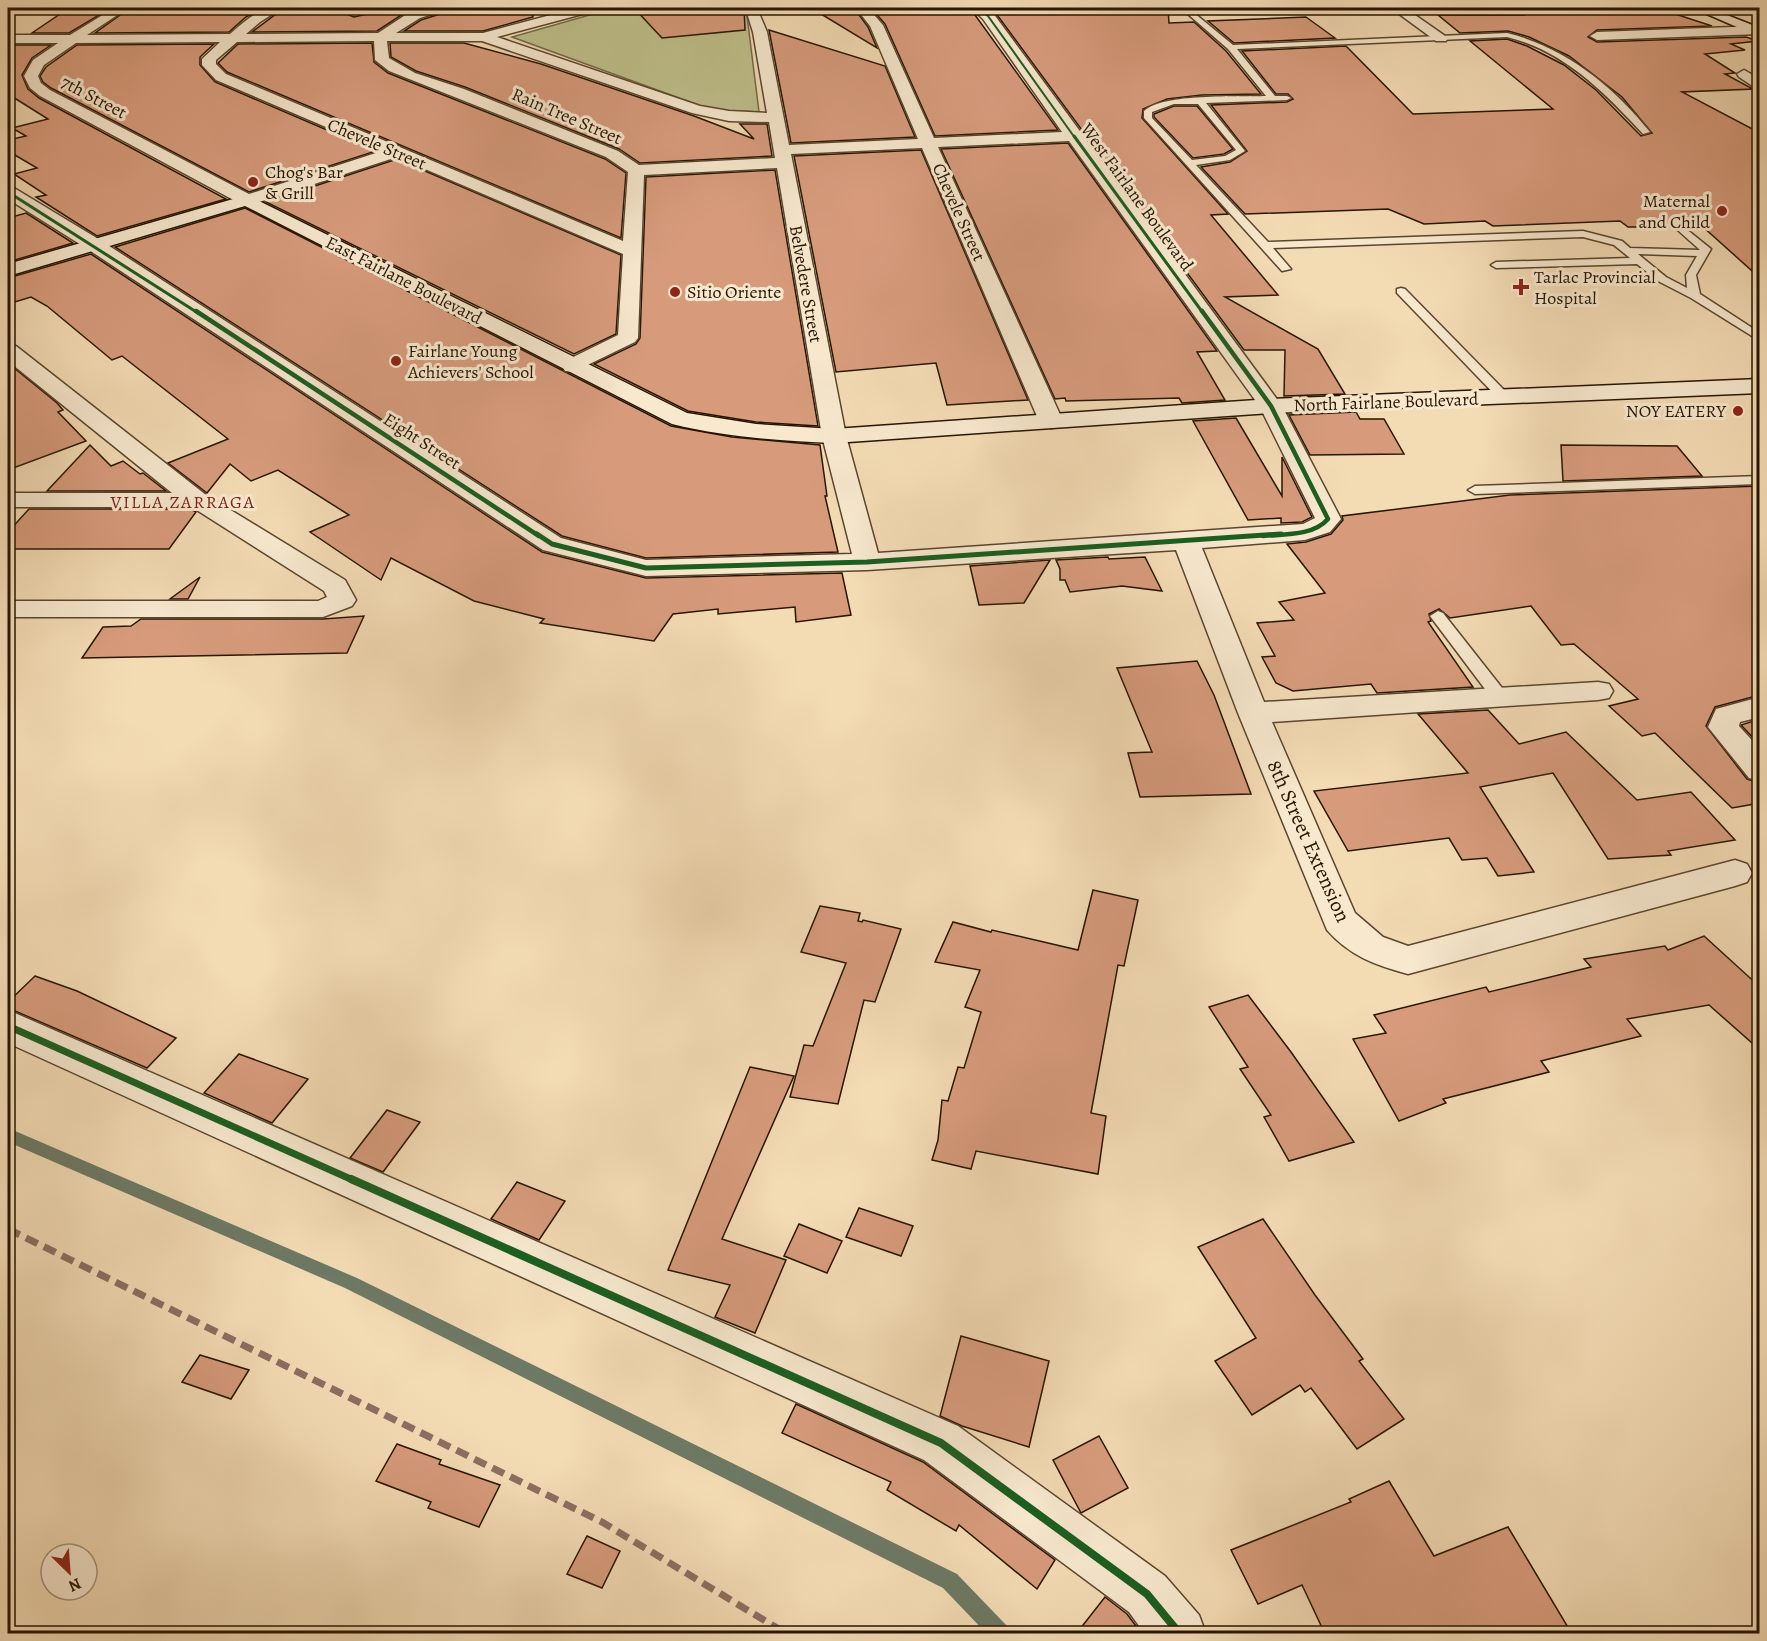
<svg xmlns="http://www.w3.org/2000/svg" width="1767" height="1641" font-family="Alegreya,serif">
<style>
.green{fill:#bebf8b;stroke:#726a46;stroke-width:1.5}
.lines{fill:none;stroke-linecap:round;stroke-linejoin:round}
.stream{fill:#6d7965;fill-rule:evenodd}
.building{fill:#d79b7c;stroke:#271500;stroke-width:1.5}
.lane-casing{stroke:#5a462d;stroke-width:3}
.street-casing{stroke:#5a462d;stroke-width:3}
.secondary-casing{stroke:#271500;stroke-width:3}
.lane{fill:#f7e8ce;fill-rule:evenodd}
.street{fill:#f7e8ce;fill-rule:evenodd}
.secondary{fill:#f7e8ce;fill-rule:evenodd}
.quiet{stroke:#8d6e63;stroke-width:7;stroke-dasharray:13 7;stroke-linecap:butt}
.cycleway-far5-casing{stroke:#f7e8ce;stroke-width:4}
.cycleway-far4-casing{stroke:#f7e8ce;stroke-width:5}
.cycleway-far3-casing{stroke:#f7e8ce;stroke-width:7}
.cycleway-far2-casing{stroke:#f7e8ce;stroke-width:8}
.cycleway-far1-casing{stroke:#f7e8ce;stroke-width:10}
.cycleway-casing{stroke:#f7e8ce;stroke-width:12}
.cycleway-far5{stroke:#1b5e20;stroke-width:2}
.cycleway-far4{stroke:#1b5e20;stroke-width:3}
.cycleway-far3{stroke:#1b5e20;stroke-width:4.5}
.cycleway-far2{stroke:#1b5e20;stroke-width:5}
.cycleway-far1{stroke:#1b5e20;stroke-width:7}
.cycleway{stroke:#1b5e20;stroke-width:8}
.poi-dot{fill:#8f2418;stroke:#f7e8ce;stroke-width:2}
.labels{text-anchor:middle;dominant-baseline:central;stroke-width:6;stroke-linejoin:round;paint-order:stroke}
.far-street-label{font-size:18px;fill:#271500;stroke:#f7e8ce}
.far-poi-label{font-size:18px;fill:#271500;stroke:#f7e8ce;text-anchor:start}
.far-neighbourhood-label{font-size:18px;letter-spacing:1.5px;fill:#7a1f14;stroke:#f7e8ce}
.street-label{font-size:21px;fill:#271500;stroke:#f7e8ce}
</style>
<rect width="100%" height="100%" fill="#f3dbb4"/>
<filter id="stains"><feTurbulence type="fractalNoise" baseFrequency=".00333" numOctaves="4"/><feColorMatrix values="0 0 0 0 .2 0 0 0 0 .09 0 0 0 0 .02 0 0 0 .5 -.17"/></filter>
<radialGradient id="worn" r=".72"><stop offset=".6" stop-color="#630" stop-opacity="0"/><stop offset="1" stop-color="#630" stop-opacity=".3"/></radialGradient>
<polygon class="green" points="614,8 746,8 759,112 712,110 512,37"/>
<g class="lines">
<polygon class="stream" points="8,1128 357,1278 957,1574 1008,1627 1010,1634 987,1634 943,1588 345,1288 8,1142"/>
</g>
<g class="building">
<polygon points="69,8 111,8 69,33 32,33"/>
<polygon points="130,8 265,8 246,17 229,32 95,33"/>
<polygon points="284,8 330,8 354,17 395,8 419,8 409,10 377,31 252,32"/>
<polygon points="446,8 532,8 533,17 483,31 404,31 421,20 443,13"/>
<polygon points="634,8 744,8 745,30 662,38"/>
<polygon points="811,8 854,8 868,27 877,48"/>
<polygon points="871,8 970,8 1058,130 935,136 885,24"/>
<polygon points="988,8 1168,8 1169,23 1194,22 1226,51 1261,94 1202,95 1167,99 1143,109 1142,118 1228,214 1211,215 1278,295 1225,297 1318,349 1345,394 1284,396 1285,350 1244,350 995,12"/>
<polygon points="1515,8 1657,8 1712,26 1597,30 1588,37 1597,42 1746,37 1758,41 1731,44 1745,50 1705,54 1735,73 1725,74 1753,89 1682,92 1760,133 1760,278 1703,227 1687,227 1676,218 1670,220 1671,227 1628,227 1620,221 1493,226 1485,221 1424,224 1388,209 1245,214 1201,167 1230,162 1247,151 1211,105 1287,102 1293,99 1288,94 1276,94 1242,51 1346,46 1413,114 1553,109 1470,41 1507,39 1527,46 1564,65 1596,90 1641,136 1652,133 1622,97 1569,56 1529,37 1508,31 1460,33 1438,15 1524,15"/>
<polygon points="1306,17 1335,38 1234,43 1208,21"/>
<polygon points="769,30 885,66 915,137 791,143"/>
<polygon points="372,43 374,62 388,73 605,159 626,173 621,238 227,72 218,63 238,44"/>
<polygon points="390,43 464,43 541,64 694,116 754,139 740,124 767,124 772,156 640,163 619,149 465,87 416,71 391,57"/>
<polygon points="214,44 200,57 200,65 215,82 376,151 249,192 51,88 43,82 40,76 46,67 77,45"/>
<polygon points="13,45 51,45 32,58 22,75 28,89 39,98 226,199 97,236 36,197 46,195 14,174 37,168 8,151 8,140 26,136 12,128 48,119 8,94 8,49"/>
<polygon points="1174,106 1197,106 1233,149 1224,154 1193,158 1154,117 1154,114"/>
<polygon points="1068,143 1217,351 1197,352 1225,400 1182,403 1179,398 1066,401 1065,398 1055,399 941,149"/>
<polygon points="921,150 1028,400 947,405 936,363 836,372 794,156"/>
<polygon points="397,159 621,255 616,334 574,354 266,202"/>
<polygon points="775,170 818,426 756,422 688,411 594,364 636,344 640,338 646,177"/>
<polygon points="245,208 671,426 732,437 820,445 827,496 825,496 838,552 646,558 562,536 115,247"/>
<polygon points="26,213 73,243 8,262 8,218"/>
<polygon points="91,254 542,552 646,578 842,573 851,615 796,622 795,607 718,614 718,609 673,614 654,641 540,623 544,619 474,601 391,558 381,580 310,532 349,515 278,470 251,481 230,464 207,493 168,463 228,439 122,356 112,360 47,306 31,297 8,304 8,278"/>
<polygon points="8,363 57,403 63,410 58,412 86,441 8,470"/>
<polygon points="1356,412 1360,419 1384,419 1404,454 1310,455 1289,415"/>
<polygon points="1236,418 1282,496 1282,457 1312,517 1302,522 1281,523 1281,518 1248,520 1193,421"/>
<polygon points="90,445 111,466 123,461 140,474 143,473 166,491 47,491"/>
<polygon points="1561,445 1677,446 1702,476 1563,481"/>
<polygon points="1760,486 1760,695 1715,707 1706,726 1747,779 1760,783 1760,803 1732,808 1655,733 1642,736 1609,706 1638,699 1574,644 1561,645 1531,606 1450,618 1439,609 1429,614 1431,621 1428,622 1473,687 1377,693 1371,684 1293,691 1276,683 1262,657 1275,656 1257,623 1294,620 1279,602 1325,593 1287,544 1306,542 1331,534 1343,520 1342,516 1510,495"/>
<polygon points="29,509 191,509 196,512 169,549 8,549 8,532"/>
<polygon points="1108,557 1109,559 1145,557 1162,591 1122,586 1070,592 1065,580 1060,580 1060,569 1056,560"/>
<polygon points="1050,560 1024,603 979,605 970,566"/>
<polygon points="200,577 188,599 170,599"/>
<polygon points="364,616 347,653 82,658 103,627 131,626 141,619 323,619"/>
<polygon points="1197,661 1214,695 1251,794 1140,797 1128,753 1152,752 1117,668"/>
<polygon points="1488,710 1519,744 1566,732 1637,800 1691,792 1735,840 1668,851 1671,855 1608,859 1553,773 1480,787 1534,872 1498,876 1487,858 1462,860 1449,838 1348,851 1314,791 1468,773 1418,714"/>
<polygon points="1760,719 1760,745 1741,725"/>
<polygon points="1093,890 1138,900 1124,966 1118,965 1091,1113 1106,1116 1098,1174 976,1151 971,1169 932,1160 938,1140 942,1100 948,1101 958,1067 964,1068 981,1012 965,1007 980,970 935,962 953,922 991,932 992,930 1078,950"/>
<polygon points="820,906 860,913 858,921 862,922 863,920 901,929 875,1002 864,1000 838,1104 790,1097 804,1045 813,1046 846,963 801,952"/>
<polygon points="1704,936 1760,987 1760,1050 1709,1005 1627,1019 1641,1036 1541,1061 1549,1072 1443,1099 1446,1103 1399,1121 1353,1039 1386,1033 1374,1015 1486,987 1489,992 1591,967 1584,959 1665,946 1668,950"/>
<polygon points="35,976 77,991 176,1038 147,1068 8,1008 8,1002"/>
<polygon points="1248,995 1291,1052 1354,1142 1289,1161 1264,1117 1271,1115 1240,1069 1248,1067 1209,1007"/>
<polygon points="239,1054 308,1079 272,1123 204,1093"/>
<polygon points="750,1067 794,1076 722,1239 786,1260 755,1333 715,1317 730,1285 668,1270"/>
<polygon points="387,1110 420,1122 383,1172 350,1158"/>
<polygon points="517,1182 565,1201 539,1240 491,1219"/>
<polygon points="859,1208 913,1226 901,1256 846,1237"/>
<polygon points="1263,1219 1315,1295 1363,1359 1359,1361 1404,1419 1357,1449 1311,1388 1305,1392 1300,1385 1252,1415 1215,1361 1256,1338 1198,1247"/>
<polygon points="799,1224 842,1241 827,1273 784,1256"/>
<polygon points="961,1336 1049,1361 1029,1447 962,1426 940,1416"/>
<polygon points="200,1355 249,1370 231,1399 182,1382"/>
<polygon points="796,1404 923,1462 1055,1560 1037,1589 959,1525 956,1531 887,1490 891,1482 782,1433"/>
<polygon points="1099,1436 1128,1488 1081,1513 1053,1460"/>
<polygon points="397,1444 441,1460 439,1464 500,1485 479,1527 428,1508 431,1502 376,1481"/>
<polygon points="1389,1481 1434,1556 1508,1527 1572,1634 1325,1634 1302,1585 1258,1604 1231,1550 1351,1502 1349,1499"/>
<polygon points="587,1536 620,1551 602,1588 567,1574"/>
<polygon points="1105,1597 1127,1614 1142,1634 1076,1634"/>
</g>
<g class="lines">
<g class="lane-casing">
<g id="lane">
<path d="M 1181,8 L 1188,8 L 1233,45 L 1507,33 C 1565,47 1613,86 1650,132 L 1643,134 C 1604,92 1564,51 1507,37 L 1237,49 L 1275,96 L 1287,96 L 1291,98 L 1287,100 L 1206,103 L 1245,151 L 1230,160 L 1196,165 L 1268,242 L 1583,231 L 1622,241 L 1630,248 L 1700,250 L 1672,225 L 1672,221 L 1675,220 L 1711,249 L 1696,275 L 1700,294 L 1760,333 L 1760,341 L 1691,298 L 1658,281 L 1637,264 L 1496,268 L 1491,265 L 1496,262 L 1630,258 L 1614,245 L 1583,237 L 1273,248 L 1291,269 L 1282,271 L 1144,118 L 1144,111 C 1163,93 1238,97 1266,96 L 1228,49 ZM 1174,104 L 1198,104 L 1236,150 L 1225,156 L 1192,160 L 1152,118 L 1152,112 ZM 1638,254 L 1697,256 L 1686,275 L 1687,288 L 1666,277 Z"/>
<polygon points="1401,288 1405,289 1508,394 1508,400 1500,400 1397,293 1397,289"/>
<polygon points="1760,476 1760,484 1475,494 1468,490 1475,486"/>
<polygon points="1438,611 1443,613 1506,693 1508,697 1506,701 1494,701 1430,616"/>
</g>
</g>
<g class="street-casing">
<g id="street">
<path d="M 114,8 L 128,8 L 87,35 L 230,34 C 246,20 260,6 282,8 L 260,22 L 246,34 L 378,33 L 410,12 L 426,8 L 444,8 L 442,11 L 420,18 L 396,33 L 483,33 L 577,8 L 596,8 L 594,11 L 497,37 L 700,106 L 729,111 L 767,113 L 753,32 L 747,13 L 751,8 L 763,8 L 759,13 L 767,32 L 789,145 L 918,139 L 870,26 L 856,8 L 868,8 L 883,25 L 934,138 L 1062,132 L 983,19 L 972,8 L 985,8 L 993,13 L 1282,406 L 1341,519 L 1330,532 L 1305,540 L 1202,548 L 1264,702 L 1598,682 L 1609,684 L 1613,691 L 1609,698 L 1598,700 L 1272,722 L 1355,913 L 1383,937 L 1408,946 L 1735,860 L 1747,864 L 1752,873 L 1747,882 L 1735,886 L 1408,974 C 1375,965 1350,956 1327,930 L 1238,713 L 1176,550 L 867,570 L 646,576 L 543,550 L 86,248 L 8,199 L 8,187 L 14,188 L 100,240 L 561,538 L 646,560 L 852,554 L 822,436 L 777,168 L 644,175 L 638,338 L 635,342 L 573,372 L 565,371 L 562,366 L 565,361 L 618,335 L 623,254 L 397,157 L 253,204 L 241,204 L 40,96 L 30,88 L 24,76 L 33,60 L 58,43 L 8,43 L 8,35 L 70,35 ZM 374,41 L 375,60 L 389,71 L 606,157 L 628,172 L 623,241 L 226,74 L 216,64 L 216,60 L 237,42 ZM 387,41 L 482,41 L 692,113 L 729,121 L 769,122 L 775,158 L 639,165 L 618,151 L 464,89 L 415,73 L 389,58 ZM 220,42 L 202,59 L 202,65 L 216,80 L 382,151 L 249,194 L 50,90 L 41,83 L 38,76 L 44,65 L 76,43 ZM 1069,141 L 1260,407 L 1315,518 L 1303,524 L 878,553 L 846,436 L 791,154 L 922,148 L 1039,421 L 1043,426 L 1051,428 L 1059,426 L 1063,421 L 938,147 Z"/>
<polygon points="1391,8 1405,8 1448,38 1446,41 1436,41"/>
<polygon points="1760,26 1760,34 1597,40 1590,36 1597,32"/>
<polygon points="1744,70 1760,79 1760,91 1739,77 1737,74"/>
<polygon points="8,345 16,346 206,495 345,580 356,600 352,606 323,617 8,617 8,601 318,601 327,597 324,591 192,507 8,507 8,493 172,493 8,361"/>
<polygon points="1760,697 1760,717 1740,722 1739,726 1760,749 1760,781 1749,778 1708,727 1716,709"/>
<polygon points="8,1010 958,1426 1165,1576 1199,1615 1206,1634 1145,1634 1129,1612 924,1460 8,1043"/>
</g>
</g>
<g class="secondary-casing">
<g id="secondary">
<polygon points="1693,8 1709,8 1760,28 1760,37"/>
<path d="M 247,195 L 687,413 L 756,424 L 834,429 L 1271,399 L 1760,379 L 1760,393 L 1271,413 L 834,443 C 780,441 725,437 672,424 L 245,206 L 8,276 L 8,264 Z"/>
</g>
</g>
<use href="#lane" class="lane"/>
<use href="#street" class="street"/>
<use href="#secondary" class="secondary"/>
<polyline class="quiet" points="8,1229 602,1522 787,1634"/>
<g class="cycleway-far5-casing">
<polyline id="cycleway-far5" points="978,8 988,16 1075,138"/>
</g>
<g class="cycleway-far4-casing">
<g id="cycleway-far4">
<polyline points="1074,136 1203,313"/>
<polyline points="8,192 198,313"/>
</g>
</g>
<g class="cycleway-far3-casing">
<g id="cycleway-far3">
<polyline points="196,311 539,536"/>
<path d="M 1202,311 L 1271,406 L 1328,519 C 1313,536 1285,534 1263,536"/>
</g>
</g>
<g class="cycleway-far2-casing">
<polyline id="cycleway-far2" points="537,534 552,544 646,568 867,562 1281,534"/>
</g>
<g class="cycleway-far1-casing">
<polyline id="cycleway-far1" points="8,1026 355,1181"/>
</g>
<g class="cycleway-casing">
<polyline id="cycleway" points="351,1179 941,1443 1147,1594 1180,1634"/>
</g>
<use href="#cycleway-far5" class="cycleway-far5"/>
<use href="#cycleway-far4" class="cycleway-far4"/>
<use href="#cycleway-far3" class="cycleway-far3"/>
<use href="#cycleway-far2" class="cycleway-far2"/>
<use href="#cycleway-far1" class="cycleway-far1"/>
<use href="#cycleway" class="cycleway"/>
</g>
<g class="poi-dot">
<circle cx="253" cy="182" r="6"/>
<circle cx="1722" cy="211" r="6"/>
<path d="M1518 278h6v6h6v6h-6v6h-6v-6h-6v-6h6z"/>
<circle cx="675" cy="292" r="6"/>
<circle cx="396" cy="361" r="6"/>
<circle cx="1738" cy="411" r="6"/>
</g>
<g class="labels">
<g class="far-street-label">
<text transform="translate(94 97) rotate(28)">7th Street</text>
<text transform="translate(567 116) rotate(23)">Rain Tree Street</text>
<text transform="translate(377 144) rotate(23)">Chevele Street</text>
<text transform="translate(1137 197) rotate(54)">West Fairlane Boulevard</text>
<text transform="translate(959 212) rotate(66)">Chevele Street</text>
<text transform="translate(404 280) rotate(27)">East Fairlane Boulevard</text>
<text transform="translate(806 284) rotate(80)">Belvedere Street</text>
<text transform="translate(1386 402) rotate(-2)">North Fairlane Boulevard</text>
<text transform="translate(422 441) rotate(33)">Eight Street</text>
</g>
<g class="far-poi-label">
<text x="265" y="172">Chog's Bar<tspan x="265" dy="21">&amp; Grill</tspan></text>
<text x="1710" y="201" text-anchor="end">Maternal<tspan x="1710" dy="21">and Child</tspan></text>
<text x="1534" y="277">Tarlac Provincial<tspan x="1534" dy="21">Hospital</tspan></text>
<text x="687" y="292">Sitio Oriente</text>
<text x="408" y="351">Fairlane Young<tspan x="408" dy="21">Achievers' School</tspan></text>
<text x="1726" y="411" text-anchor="end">NOY EATERY</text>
</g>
<g class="far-neighbourhood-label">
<text x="183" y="502">VILLA ZARRAGA</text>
</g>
<g class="street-label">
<text transform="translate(1309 841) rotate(66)">8th Street Extension</text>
</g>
</g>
<rect width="1767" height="1641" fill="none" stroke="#f3dbb4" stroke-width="30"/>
<rect x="9" y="9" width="1749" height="1623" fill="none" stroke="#271500" stroke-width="3"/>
<rect x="15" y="15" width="1737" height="1611" fill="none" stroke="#271500" stroke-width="1.5"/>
<g transform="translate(69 1572) rotate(155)"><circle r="28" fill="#f7e8ce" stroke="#a4947c" stroke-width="1.5"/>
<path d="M0-4.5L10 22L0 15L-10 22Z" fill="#8f2418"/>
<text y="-9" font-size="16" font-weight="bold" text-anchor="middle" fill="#271500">N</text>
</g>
<rect width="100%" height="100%" filter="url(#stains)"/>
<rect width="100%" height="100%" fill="url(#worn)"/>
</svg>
